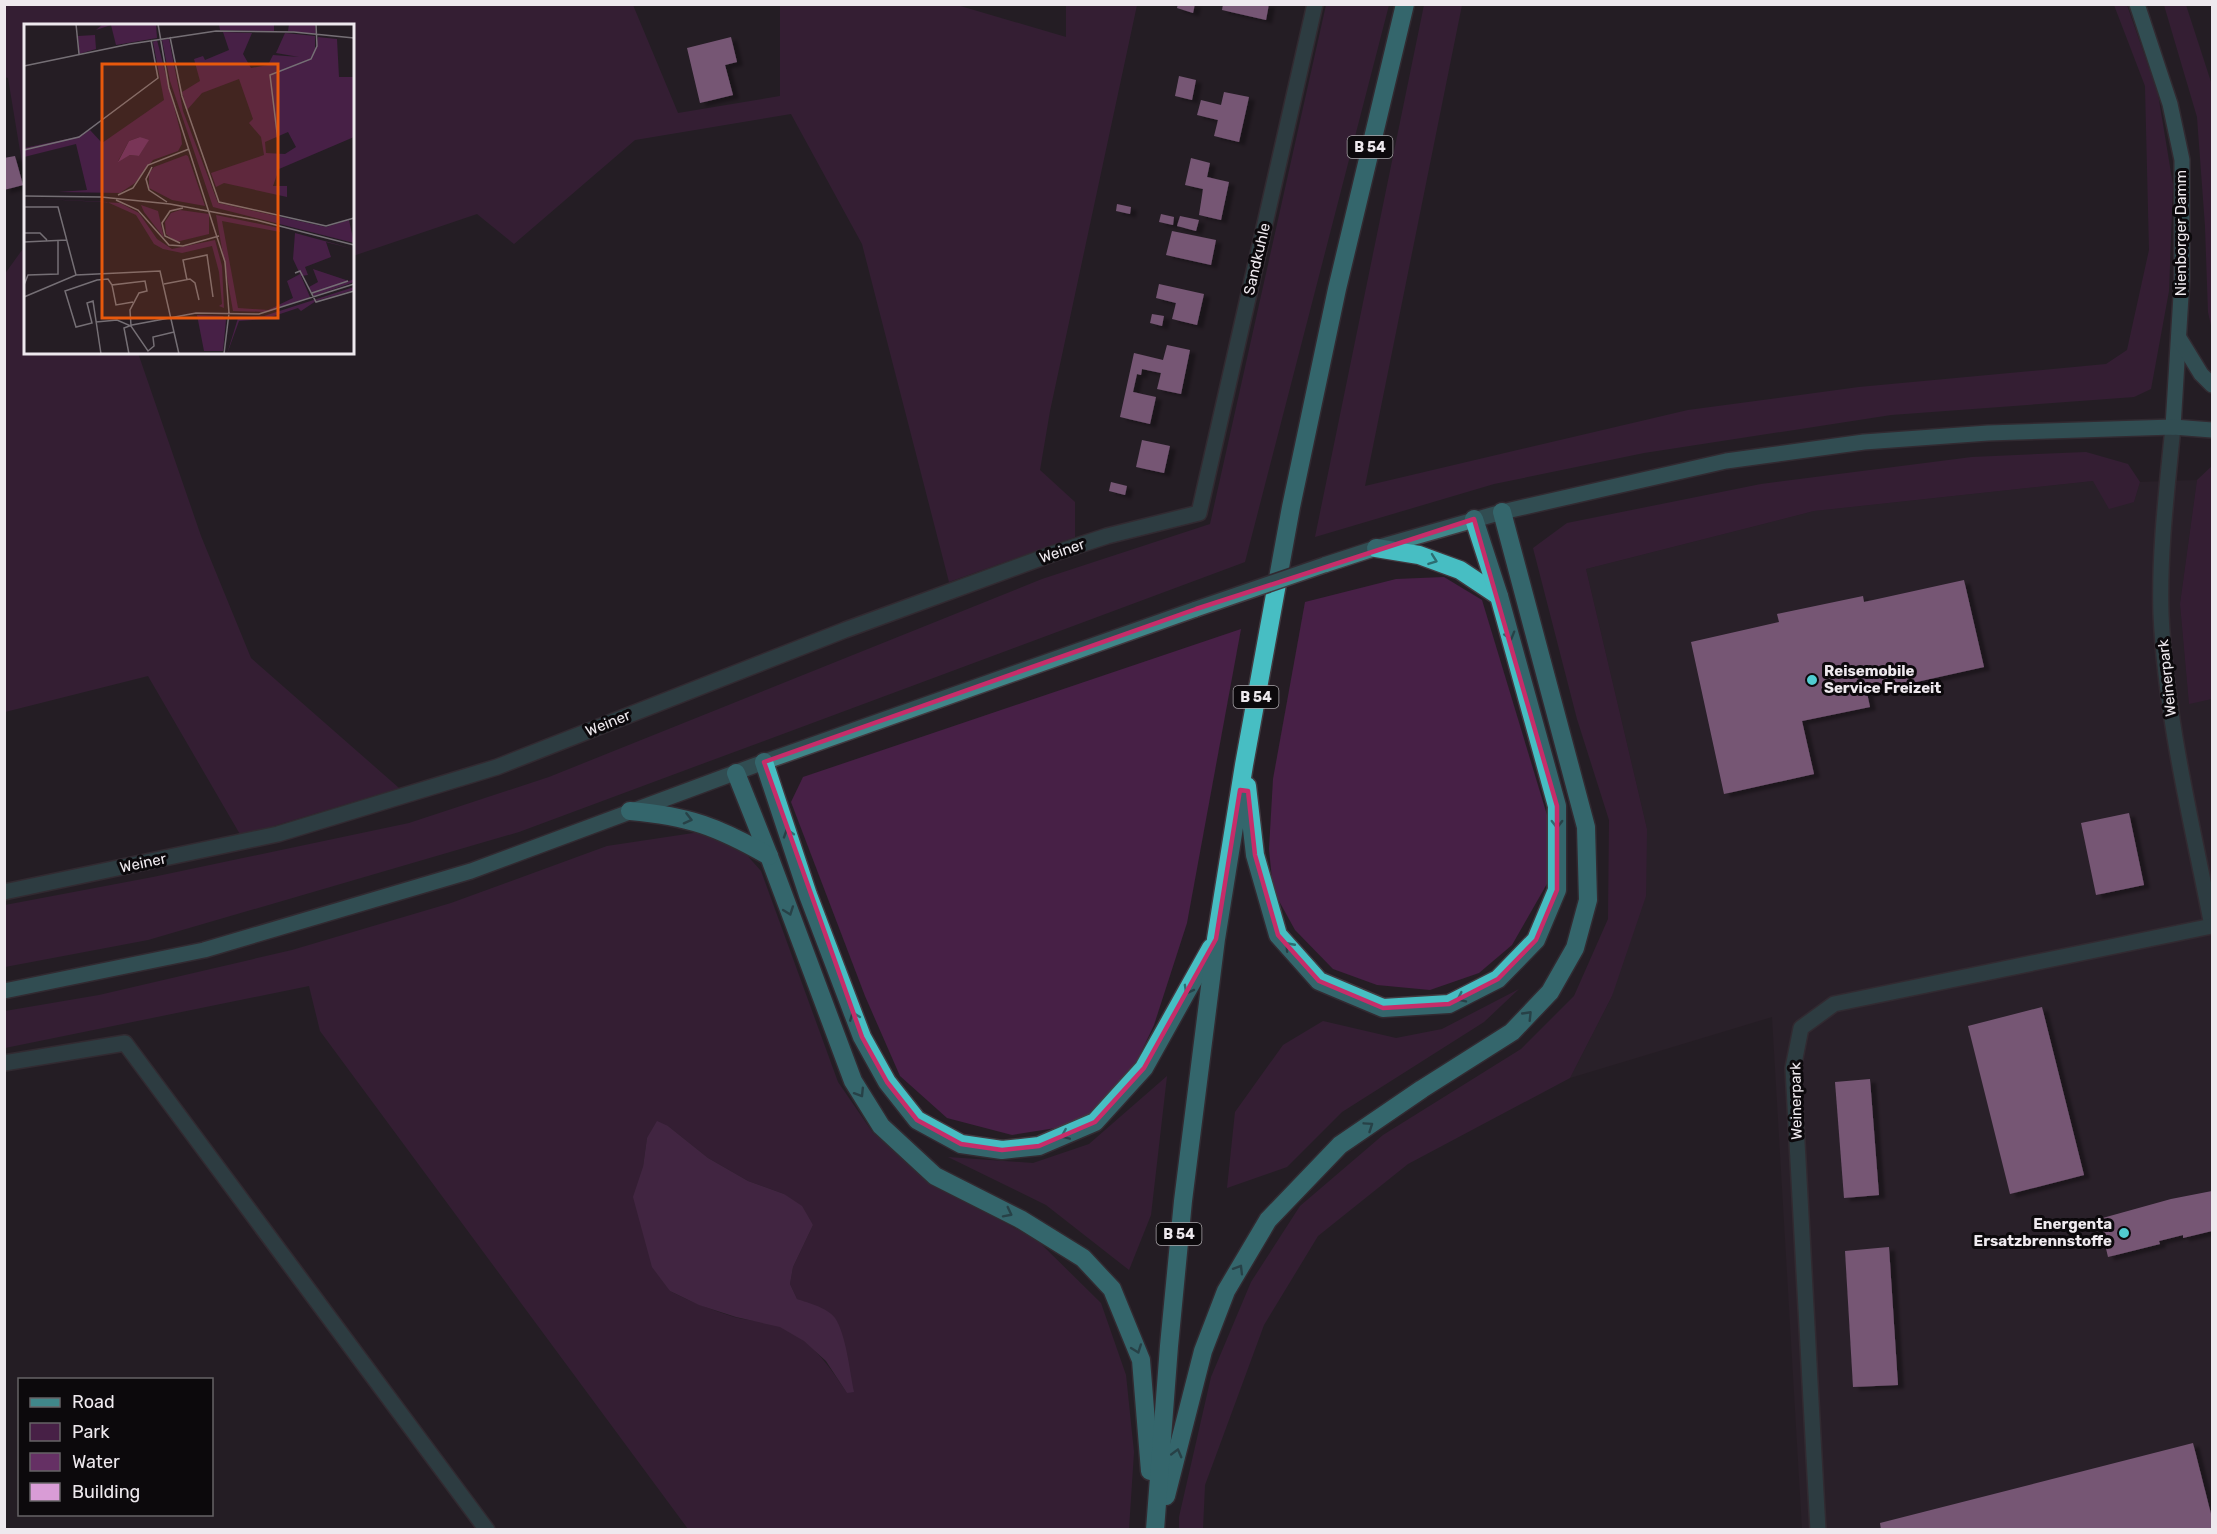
<svg xmlns="http://www.w3.org/2000/svg" width="2217" height="1534" font-family="Rubik,sans-serif">
<style>
.built{fill:#30242f}
.green{fill:#472046;fill-rule:evenodd}
.water{fill:#653064}
.building{fill:#d99cd6;filter:url(#shadow)}
.lines{fill:none;stroke-linecap:round;stroke-linejoin:round}
.street-casing{stroke:#413a40;stroke-width:18}
.secondary-casing{stroke:#413a40;stroke-width:18}
.highway-casing{stroke:#413a40;stroke-width:21}
.street{stroke:#386264;stroke-width:15}
.secondary{stroke:#40878a;stroke-width:15}
.highway{stroke:#47bec3;stroke-width:18}
.secondary-bridge-casing{stroke:#413a40;stroke-width:18;stroke-linecap:butt}
.secondary-bridge{stroke:#40878a;stroke-width:15}
.oneway{stroke:#2c6d71}
.marked{fill:none;stroke:#c62d6a;stroke-width:4.5;stroke-linejoin:round}
.poi-dot{fill:#51ccd1;stroke:#0c090c;stroke-width:2}
.labels{text-anchor:middle;dominant-baseline:central;stroke-width:6;stroke-linejoin:round;paint-order:stroke}
.shield{fill:#0c090c;stroke:#aaa6aa;stroke-width:1.5}
.shield-label{font-size:14px;font-weight:bold;fill:#eee9ee}
.street-label{font-size:15px;fill:#eee9ee;stroke:#0c090c}
.poi-label{font-size:15px;font-weight:bold;fill:#eee9ee;stroke:#0c090c;text-anchor:start}
.inset-road{fill:none;stroke:#756f75;stroke-width:1.5}
.view{fill:#e8590c;fill-opacity:0.15;stroke:#e8590c;stroke-width:3}
.inset-edge{fill:none;stroke:#eee9ee;stroke-width:3}
</style>
<defs>
<filter id="shadow"><feDropShadow dx="6" dy="3.5" stdDeviation="1.5" flood-color="#0009"/></filter>
</defs>
<rect width="100%" height="100%" fill="#251d24"/>
<polygon class="built" points="2197,480 2180,604 2189,703 2212,699 2212,1529 1802,1529 1772,1017 1570,1078 1612,996 1647,829 1586,569 1814,511 2093,481 2134,502 2140,482"/>
<g class="green">
<polygon points="4,5 633,5 678,113 780,96 780,5 957,5 1066,37 1066,5 1137,5 1050,411 1040,470 1075,502 1075,537 949,582 862,244 791,114 635,140 514,244 477,214 353,256 352,26 26,26 25,181 8,78 5,77"/>
<polygon points="1326,5 1389,5 1245,562 519,832 148,940 5,967 5,905 153,877 409,823 549,777 1042,579 1210,524"/>
<polygon points="1424,5 1462,5 1365,486 1688,410 1859,387 2106,364 2127,350 2149,250 2145,86 2114,5 2127,5 2158,94 2173,185 2169,291 2151,389 2134,397 1891,415 1644,453 1494,484 1315,537"/>
<polygon points="2164,5 2186,5 2212,85 2212,330 2208,312 2205,226 2197,117"/>
<polygon points="25,246 26,352 138,353 201,536 251,658 399,788 241,836 148,676 5,712 4,275"/>
<polygon points="2086,452 2128,464 2140,482 2134,502 2109,509 2093,481 1814,511 1586,569 1647,829 1646,896 1612,996 1570,1078 1408,1164 1318,1236 1264,1325 1205,1485 1203,1529 1179,1529 1179,1517 1211,1377 1251,1282 1300,1206 1383,1135 1521,1049 1574,996 1608,919 1609,820 1577,719 1533,548 1567,523 1761,484 1972,457"/>
<polygon points="2212,466 2212,699 2189,704 2180,604 2197,480"/>
<polygon points="1444,577 1482,600 1547,815 1548,882 1512,945 1479,973 1430,990 1377,985 1333,969 1295,930 1273,890 1269,849 1273,779 1305,602 1396,579"/>
<polygon points="1241,629 1187,923 1154,1025 1136,1063 1081,1124 1012,1135 947,1118 900,1076 865,996 791,802 803,777"/>
<path d="M 700,832 L 737,844 L 761,871 L 838,1082 L 873,1133 L 962,1199 L 1038,1241 L 1101,1303 L 1126,1375 L 1134,1452 L 1129,1529 L 688,1529 L 320,1031 L 309,986 L 5,1048 L 5,1011 L 99,995 L 292,950 L 451,903 L 607,846 ZM 668,1126 L 708,1158 L 748,1181 L 784,1194 L 813,1225 L 793,1267 L 790,1284 L 797,1299 L 817,1307 L 847,1393 C 830,1367 810,1338 779,1326 C 765,1321 749,1321 734,1317 C 712,1310 691,1302 670,1291 L 643,1167 L 647,1138 Z"/>
<polygon points="1519,989 1484,1022 1342,1112 1287,1167 1227,1188 1235,1112 1283,1045 1323,1021 1396,1038 1442,1029"/>
<polygon points="1167,1076 1151,1215 1129,1270 1046,1205 948,1157 1033,1163 1089,1144"/>
</g>
<path class="water" d="M 657,1121 L 668,1126 L 708,1158 L 748,1181 L 784,1194 L 802,1206 L 813,1225 L 793,1267 L 790,1284 L 797,1299 C 809,1303 828,1308 835,1318 C 846,1334 850,1373 854,1392 L 847,1393 L 826,1361 L 804,1341 L 780,1327 L 736,1317 L 699,1305 L 670,1291 L 652,1267 L 633,1197 L 643,1167 L 647,1138 Z"/>
<g class="building">
<polygon points="1178,4 1195,4 1193,13 1177,8"/>
<polygon points="1223,4 1269,4 1266,20 1222,10"/>
<polygon points="731,37 737,62 725,65 733,95 700,103 687,48"/>
<polygon points="1179,76 1196,80 1192,100 1175,96"/>
<polygon points="1224,92 1249,97 1239,142 1214,136 1218,120 1197,115 1201,100 1221,105"/>
<polygon points="15,156 23,185 4,190 4,158"/>
<polygon points="1191,158 1210,163 1207,177 1229,182 1221,220 1199,215 1203,189 1185,185"/>
<polygon points="1117,204 1131,207 1130,214 1116,211"/>
<polygon points="1161,214 1174,217 1173,225 1159,222"/>
<polygon points="1180,216 1199,220 1196,231 1177,226"/>
<polygon points="1172,231 1216,240 1211,265 1166,255"/>
<polygon points="1159,284 1204,294 1197,325 1172,319 1176,303 1156,298"/>
<polygon points="1152,314 1164,316 1162,326 1150,323"/>
<polygon points="1167,345 1190,350 1181,394 1157,389 1161,373 1142,369 1141,375 1137,374 1133,392 1156,397 1150,424 1120,417 1134,353 1163,360"/>
<polygon points="1142,440 1170,446 1164,473 1136,467"/>
<polygon points="1111,482 1127,486 1125,495 1109,491"/>
<polygon points="1964,580 1984,667 1867,693 1870,707 1802,721 1814,774 1724,794 1691,642 1779,622 1777,614 1863,596 1864,602"/>
<polygon points="2129,813 2144,885 2096,895 2081,823"/>
<polygon points="2042,1007 2084,1175 2010,1194 1968,1026"/>
<polygon points="1870,1079 1879,1195 1844,1198 1835,1082"/>
<polygon points="2212,1191 2212,1231 2183,1238 2183,1235 2159,1241 2160,1244 2108,1257 2099,1219 2171,1199"/>
<polygon points="1889,1247 1898,1385 1853,1387 1845,1251"/>
<polygon points="2193,1443 2212,1518 2212,1528 1881,1530 1880,1523"/>
</g>
<g class="lines">
<g class="street-casing">
<g id="street">
<path d="M 2173,427 C 2167,489 2159,552 2161,614 C 2166,720 2192,823 2212,926"/>
<polyline points="4,892 278,834 497,767 845,630 1052,554 1107,536 1199,513 1315,4"/>
<polyline points="4,1063 125,1043 487,1530"/>
<polyline points="1818,1530 1793,1068 1801,1028 1834,1004 2212,926"/>
</g>
</g>
<g class="secondary-casing">
<g id="secondary">
<polyline points="2137,4 2170,104 2182,160 2182,279 2173,427"/>
<polyline points="2179,338 2201,374 2212,385"/>
<polyline points="1324,565 1376,548 1502,512 1726,461 1864,442 1988,433 2173,427 2212,430"/>
<polyline points="4,991 204,950 471,871 764,762 1196,609"/>
</g>
</g>
<g class="highway-casing">
<g id="highway">
<polyline points="1376,548 1419,555 1460,570 1499,596"/>
<polyline points="764,762 808,895 862,1037 887,1082 917,1120 961,1144 1002,1150 1039,1146 1095,1122 1144,1068 1211,948"/>
<polyline points="736,773 769,856 853,1081 881,1126 935,1176 1020,1219 1083,1258 1112,1289 1141,1360 1150,1471"/>
<polyline points="1247,786 1255,855 1278,935 1319,981 1383,1008 1449,1004 1498,979 1536,940 1557,890 1557,806 1499,596 1474,519"/>
<path d="M 630,811 C 689,816 718,827 769,856"/>
<polyline points="1166,1496 1203,1351 1226,1291 1268,1220 1340,1145 1422,1089 1512,1032 1550,992 1575,948 1588,900 1586,827 1502,512"/>
<polyline points="1155,1530 1169,1346 1183,1201 1216,939 1244,765 1291,507 1337,289 1405,4"/>
</g>
</g>
<use href="#street" class="street"/>
<use href="#secondary" class="secondary"/>
<use href="#highway" class="highway"/>
<g class="secondary-bridge-casing">
<polyline id="secondary-bridge" points="1196,609 1324,565"/>
</g>
<use href="#secondary-bridge" class="secondary-bridge"/>
</g>
<defs><path id="oneway-chevron" d="M-2-3.5L2.5 0L-2 3.5" fill="none" stroke-width="1.6" stroke-linecap="round" stroke-linejoin="round" transform="scale(1.5)"/></defs>
<g class="oneway">
<use href="#oneway-chevron" transform="translate(1433 560) rotate(20)"/>
<use href="#oneway-chevron" transform="translate(1510 636) rotate(74)"/>
<use href="#oneway-chevron" transform="translate(688 819) rotate(14)"/>
<use href="#oneway-chevron" transform="translate(1557 824) rotate(90)"/>
<use href="#oneway-chevron" transform="translate(788 833) rotate(-108)"/>
<use href="#oneway-chevron" transform="translate(789 911) rotate(70)"/>
<use href="#oneway-chevron" transform="translate(1289 946) rotate(-132)"/>
<use href="#oneway-chevron" transform="translate(1188 990) rotate(119)"/>
<use href="#oneway-chevron" transform="translate(1461 998) rotate(154)"/>
<use href="#oneway-chevron" transform="translate(1528 1015) rotate(-46)"/>
<use href="#oneway-chevron" transform="translate(854 1016) rotate(-111)"/>
<use href="#oneway-chevron" transform="translate(860 1093) rotate(58)"/>
<use href="#oneway-chevron" transform="translate(1369 1126) rotate(-34)"/>
<use href="#oneway-chevron" transform="translate(1065 1135) rotate(157)"/>
<use href="#oneway-chevron" transform="translate(1008 1213) rotate(27)"/>
<use href="#oneway-chevron" transform="translate(1239 1269) rotate(-59)"/>
<use href="#oneway-chevron" transform="translate(1137 1349) rotate(70)"/>
<use href="#oneway-chevron" transform="translate(1177 1453) rotate(-75)"/>
</g>
<path d="M0 0H2217V1534H0ZM 1474,519 L 1557,806 L 1557,890 L 1536,940 L 1498,979 L 1449,1004 L 1383,1008 L 1319,981 L 1278,935 L 1255,855 L 1248,791 L 1240,790 L 1216,939 L 1144,1068 L 1095,1122 L 1039,1146 L 1002,1150 L 961,1144 L 917,1120 L 887,1082 L 862,1037 L 764,762 L 1196,609 Z" fill="#251d24" fill-opacity=".55" fill-rule="evenodd"/>
<path class="marked" d="M 1474,519 L 1557,806 L 1557,890 L 1536,940 L 1498,979 L 1449,1004 L 1383,1008 L 1319,981 L 1278,935 L 1255,855 L 1248,791 L 1240,790 L 1216,939 L 1144,1068 L 1095,1122 L 1039,1146 L 1002,1150 L 961,1144 L 917,1120 L 887,1082 L 862,1037 L 764,762 L 1196,609 Z"/>
<g class="poi-dot">
<circle cx="1812" cy="680" r="6"/>
<circle cx="2124" cy="1233" r="6"/>
</g>
<g class="labels">
<g class="shield">
<rect x="1347.5" y="136" width="45" height="22" rx="4.5"/>
<rect x="1233.5" y="686" width="45" height="22" rx="4.5"/>
<rect x="1156.5" y="1223" width="45" height="22" rx="4.5"/>
</g>
<g class="shield-label">
<text x="1370" y="147">B 54</text>
<text x="1256" y="697">B 54</text>
<text x="1179" y="1234">B 54</text>
</g>
<g class="street-label">
<text transform="translate(2181 233) rotate(-90)">Nienborger Damm</text>
<text transform="translate(1257 259) rotate(-77)">Sandkuhle</text>
<text transform="translate(1062 551) rotate(-19)">Weiner</text>
<text transform="translate(2167 678) rotate(-96)">Weinerpark</text>
<text transform="translate(608 723) rotate(-22)">Weiner</text>
<text transform="translate(143 863) rotate(-12)">Weiner</text>
<text transform="translate(1796 1101) rotate(-91)">Weinerpark</text>
</g>
<g class="poi-label">
<text x="1824" y="671">Reisemobile<tspan x="1824" dy="17">Service Freizeit</tspan></text>
<text x="2112" y="1224" text-anchor="end">Energenta<tspan x="2112" dy="17">Ersatzbrennstoffe</tspan></text>
</g>
</g>
<g transform="translate(24 24)">
<rect width="330" height="330" fill="#251d24"/>
<path d="M 79,0 L 132,0 L 133,14 L 92,21 L 87,1 L 72,6 ZM 195,0 L 250,0 L 250,7 L 196,6 ZM 265,0 L 291,0 L 292,10 L 264,7 ZM 199,8 L 228,9 L 219,30 L 227,44 L 244,41 L 249,31 L 275,33 L 252,29 L 261,9 L 291,12 L 291,27 L 294,13 L 313,15 L 315,53 L 330,53 L 330,113 L 255,145 L 249,162 L 263,162 L 263,173 L 200,159 L 192,163 L 187,149 L 240,131 L 237,113 L 225,99 L 229,95 L 215,55 L 178,69 L 163,86 L 158,68 L 176,57 L 170,35 L 179,32 L 181,36 L 205,26 ZM 264,108 L 272,123 L 261,130 L 242,129 L 241,118 ZM 71,11 L 72,25 L 55,30 L 54,12 ZM 145,15 L 159,87 L 194,179 L 302,203 L 325,196 L 330,219 L 189,183 L 146,57 L 138,16 ZM 133,16 L 157,110 L 158,120 L 154,127 L 129,136 L 111,159 L 96,169 L 34,168 L 63,166 L 52,120 L 0,133 L 0,124 L 53,113 L 66,106 L 78,119 L 140,76 L 129,18 ZM 116,113 L 124,117 L 115,132 L 106,131 L 94,137 L 105,117 ZM 162,131 L 164,132 L 181,182 L 148,176 L 125,164 L 125,149 L 130,143 ZM 0,174 L 96,179 L 115,189 L 133,215 L 148,225 L 191,216 L 198,242 L 200,284 L 195,282 L 198,280 L 195,248 L 188,222 L 158,229 L 139,225 L 130,220 L 112,191 L 83,178 ZM 117,181 L 134,187 L 140,214 L 120,188 ZM 156,186 L 185,190 L 185,210 L 152,218 L 142,210 L 141,198 L 147,189 ZM 192,191 L 255,204 L 256,208 L 198,197 L 214,284 L 244,286 L 269,274 L 263,257 L 276,250 L 269,235 L 271,209 L 330,225 L 302,218 L 307,233 L 281,243 L 284,251 L 277,252 L 286,273 L 243,288 L 209,287 ZM 289,245 L 325,257 L 330,255 L 330,258 L 290,272 L 285,263 L 294,258 ZM 330,263 L 330,266 L 292,277 L 277,287 L 274,284 L 241,295 L 215,297 L 203,330 L 214,294 L 240,292 ZM 173,291 L 199,292 L 202,296 L 199,327 L 180,327 Z" fill="#472046" fill-rule="evenodd"/>
<path d="M 116,113 L 125,116 L 115,132 L 106,131 L 94,138 L 105,117 Z" fill="#653064"/>
<path class="inset-road" d="M 52,0 L 55,30M 134,0 L 145,64 L 201,238 L 205,289 L 200,330M 146,13 L 158,72 L 195,178 L 302,202 L 330,194M 0,42 L 106,20 L 192,7 L 270,8 L 330,14M 254,117 L 246,51 L 287,35 L 293,22 L 292,0M 0,126 L 55,113 L 134,54 L 127,16M 128,143 L 122,155 L 125,166 L 143,178M 94,171 L 109,164 L 124,141 L 165,125M 0,172 L 77,173 L 146,180 L 232,196 L 330,221M 92,176 L 114,186 L 145,221 L 159,222 L 195,212M 0,183 L 34,183 L 52,251M 0,209 L 16,209 L 23,216M 0,218 L 43,216M 156,219 L 141,212 L 138,199 L 146,187 L 159,184M 271,249 L 276,247 L 292,278 L 330,267M 163,256 L 159,236 L 183,231 L 189,273M 140,260 L 166,255 L 171,259 L 175,276M 0,261 L 4,251 L 34,250 L 34,216M 288,269 L 324,257M 0,273 L 52,251 L 136,247 L 155,330M 72,298 L 93,296 L 107,302 L 124,327 L 130,322 L 129,313 L 150,308M 107,302 L 106,286 L 115,269 L 123,267 L 121,257 L 88,261 L 92,281 L 109,278M 77,330 L 69,277 L 63,279 L 68,299 L 52,303 L 41,267 L 73,256 L 84,255 L 88,261M 105,330 L 100,304 L 108,301 L 172,289 L 235,290 L 330,260"/>
<path class="view" d="M 78,40 L 254,40 L 254,294 L 78,294 Z"/>
<rect width="330" height="330" class="inset-edge"/>
</g>
<rect width="2217" height="1534" fill="none" stroke="#eee9ee" stroke-width="12"/>
<rect x="18" y="1378" width="195" height="138" fill="#0c090c" stroke="#666366" stroke-width="1.5"/>
<rect x="30" y="1398" width="30" height="9" fill="#40878a" stroke="#666366" stroke-width="1.5"/>
<text x="72" y="1408" font-size="18" fill="#eee9ee">Road</text>
<rect x="30" y="1423" width="30" height="18" fill="#472046" stroke="#666366" stroke-width="1.5"/>
<text x="72" y="1438" font-size="18" fill="#eee9ee">Park</text>
<rect x="30" y="1453" width="30" height="18" fill="#653064" stroke="#666366" stroke-width="1.5"/>
<text x="72" y="1468" font-size="18" fill="#eee9ee">Water</text>
<rect x="30" y="1483" width="30" height="18" fill="#d99cd6" stroke="#666366" stroke-width="1.5"/>
<text x="72" y="1498" font-size="18" fill="#eee9ee">Building</text>
</svg>
